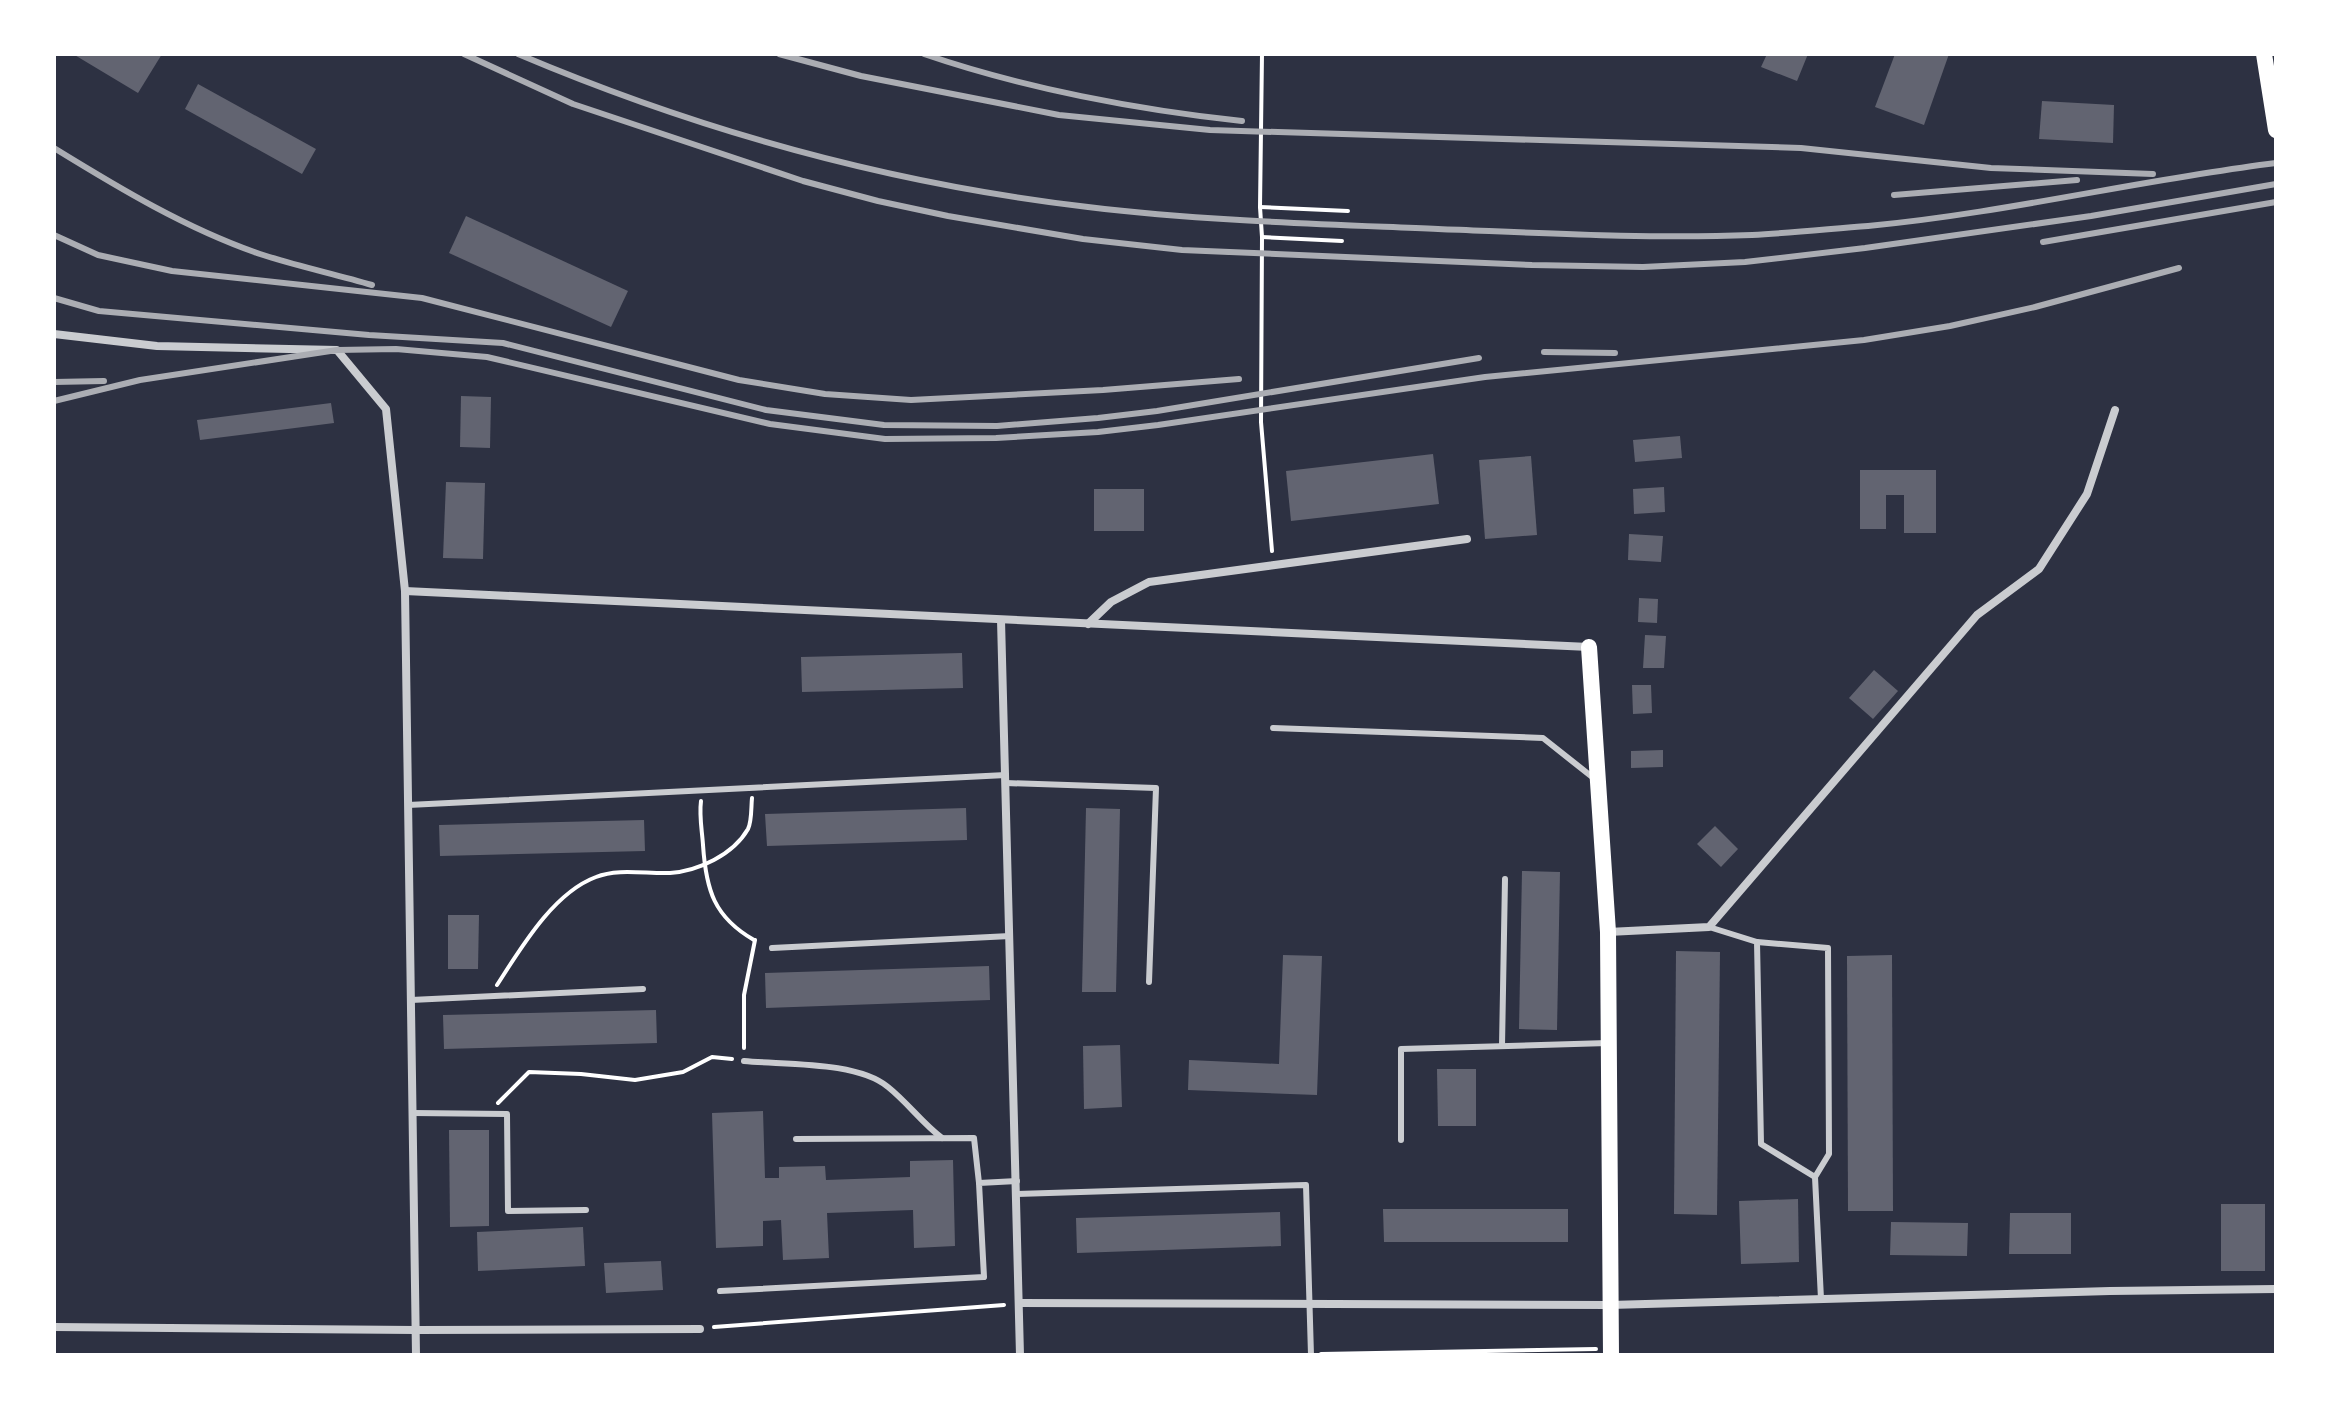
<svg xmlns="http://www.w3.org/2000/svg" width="2330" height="1409" font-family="'Fira Sans',sans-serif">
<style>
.building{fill:#626471}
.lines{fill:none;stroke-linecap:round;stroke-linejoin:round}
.path{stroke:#fff;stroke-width:4}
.service{stroke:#caccd0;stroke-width:6}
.minor{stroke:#caccd0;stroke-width:8}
.secondary{stroke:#fff;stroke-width:16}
.rail{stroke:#abadb3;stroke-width:6}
</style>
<rect width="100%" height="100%" fill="#2d3142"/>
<g class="building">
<polygon points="73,54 162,54 138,93"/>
<polygon points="1767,54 1808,54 1797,81 1761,67"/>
<polygon points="1895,54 1949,54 1924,125 1875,107"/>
<polygon points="198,84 316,149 302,174 185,109"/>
<polygon points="2042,101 2114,105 2113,143 2039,139"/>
<polygon points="466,216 628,291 611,327 449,253"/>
<polygon points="461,396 491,397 490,448 460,447"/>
<polygon points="331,403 334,423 200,440 197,420"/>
<polygon points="1680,436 1682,458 1635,462 1633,440"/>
<polygon points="1433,454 1439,504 1291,521 1286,471"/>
<polygon points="1531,456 1537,535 1485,539 1479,460"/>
<polygon points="1860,470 1936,470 1936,533 1904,533 1904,495 1886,495 1886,529 1860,529"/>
<polygon points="446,482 485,483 483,559 443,558"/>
<polygon points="1664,487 1665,512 1634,514 1633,489"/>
<rect x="1094" y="489" width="50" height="42"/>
<polygon points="1629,534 1663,536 1661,562 1628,560"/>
<polygon points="1639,598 1658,599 1657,623 1638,622"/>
<polygon points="1645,635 1666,636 1664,668 1643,668"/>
<polygon points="962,653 963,688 802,692 801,657"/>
<polygon points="1874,670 1898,691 1873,719 1849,698"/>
<polygon points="1632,685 1651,685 1652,713 1633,714"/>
<polygon points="1663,750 1663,767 1631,768 1631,751"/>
<polygon points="966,808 967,840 767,846 765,814"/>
<polygon points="1086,808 1120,809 1116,992 1082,992"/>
<polygon points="644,820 645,851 440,856 439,825"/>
<polygon points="1715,826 1738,849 1721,867 1697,844"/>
<polygon points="1522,871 1560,872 1557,1030 1519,1029"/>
<polygon points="448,915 479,915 478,969 448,969"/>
<polygon points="1676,951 1720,952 1717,1215 1674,1214"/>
<polygon points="1283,955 1322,956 1317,1095 1188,1090 1189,1060 1279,1064"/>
<polygon points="1892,955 1893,1211 1848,1211 1847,956"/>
<polygon points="989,966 990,1000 766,1008 765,973"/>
<polygon points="656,1010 657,1043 444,1049 443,1015"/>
<polygon points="1120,1045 1122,1107 1084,1109 1083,1046"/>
<polygon points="1437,1069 1476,1069 1476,1126 1438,1126"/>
<polygon points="763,1111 765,1178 779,1178 779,1167 825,1166 826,1180 910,1177 910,1161 953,1160 955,1246 914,1248 913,1210 827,1213 829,1258 783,1260 781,1220 763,1221 763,1246 716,1248 712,1113"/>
<polygon points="449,1130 489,1130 489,1226 450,1227"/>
<polygon points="1798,1199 1799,1262 1741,1264 1739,1201"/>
<rect x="2221" y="1204" width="44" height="67"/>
<polygon points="1383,1209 1568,1209 1568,1242 1384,1242"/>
<polygon points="1280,1212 1281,1246 1077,1253 1076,1218"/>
<polygon points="2010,1213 2071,1213 2071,1254 2009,1254"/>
<polygon points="1891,1222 1968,1223 1967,1256 1890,1255"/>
<polygon points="583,1227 585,1266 478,1271 477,1232"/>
<polygon points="661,1261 663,1290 606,1293 604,1263"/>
</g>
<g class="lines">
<g class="path">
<polyline points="1262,54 1260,207 1262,237 1261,422 1272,551"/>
<polyline points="1260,207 1348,211"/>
<polyline points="1262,237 1342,241"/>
<path d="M 701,801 C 699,816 702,830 703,845 C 706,890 714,917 754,940"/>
<path d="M 497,985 C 521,948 553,893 596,877 C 618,868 646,874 670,873 C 698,871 733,855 748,829 C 752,821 751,807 752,798"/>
<polyline points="744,1048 744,995 755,940"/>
<polyline points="498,1103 529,1072 581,1074 635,1080 683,1072 712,1057 732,1059"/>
<polyline points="714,1327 1004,1305"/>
<polyline points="1321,1354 1596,1349"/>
</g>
<g class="service">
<polyline points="1273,728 1543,738 1596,780"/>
<polyline points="1006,783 1156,788 1149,982"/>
<polyline points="408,805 1006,775"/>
<polyline points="1709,927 1757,942 1761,1144 1815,1177 1821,1299"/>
<polyline points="1757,942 1828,948 1829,1154 1815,1177"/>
<polyline points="772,948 1010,936"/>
<polyline points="411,1000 643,989"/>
<polyline points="1502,1046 1505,879"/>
<path d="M 744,1061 C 784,1065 857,1061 888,1087 C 908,1103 922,1123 942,1138"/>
<polyline points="413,1113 507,1114 508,1211 586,1210"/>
<polyline points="796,1139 974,1138 979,1183"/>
<polyline points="1401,1140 1401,1049 1608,1043"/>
<polyline points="1017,1194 1306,1185 1311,1355"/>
<polyline points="720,1291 984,1277 979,1183 1017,1181"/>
</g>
<g class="minor">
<polyline points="54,334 157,346 337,350 386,409 405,591 416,1355"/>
<polyline points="405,591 1589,647"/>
<polyline points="1001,620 1020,1355"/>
<polyline points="1088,624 1111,602 1149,582 1467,539"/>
<polyline points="1608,932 1709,927 1977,615 2039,569 2087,494 2115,410"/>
<polyline points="1020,1303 1610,1305 2110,1291 2276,1289"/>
<polyline points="54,1327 416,1330 700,1329"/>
</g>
<g class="secondary">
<polyline points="2264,54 2276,130"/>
<polyline points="1589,647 1608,932 1611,1355"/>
</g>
<g class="rail">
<polyline points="464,54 573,104 803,181 878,201 948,216 1083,239 1182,250 1532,265 1643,267 1745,262 1865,248 2091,216 2276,184"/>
<path d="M 518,54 C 700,131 892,184 1088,207 C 1204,221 1321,224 1438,229 C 1542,233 1647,239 1752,235 C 1790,233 1829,229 1868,226 C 2005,213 2139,180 2276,163"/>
<polyline points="779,54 861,76 1059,115 1210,130 1801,148 1991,168 2153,174"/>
<path d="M 924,54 C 1023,88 1138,110 1242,121"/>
<path d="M 54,148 C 119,188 187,229 260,254 C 296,266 335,274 372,285"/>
<polyline points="1894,195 2077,180"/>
<polyline points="54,235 98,255 172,271 422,298 739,380 825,394 911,400 1103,390 1239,379"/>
<polyline points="2043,242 2276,202"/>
<polyline points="54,298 99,311 369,335 503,343 766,410 884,425 997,426 1098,418 1157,411 1479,358"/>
<polyline points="1544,352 1615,353"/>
<polyline points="54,382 104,381"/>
<polyline points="54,401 140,380 337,350 396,349 487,357 770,424 885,439 996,438 1098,432 1158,425 1485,377 1864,340 1950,326 2035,307 2179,268"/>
</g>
</g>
<rect width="2330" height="1409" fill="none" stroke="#ffffff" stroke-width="112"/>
</svg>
